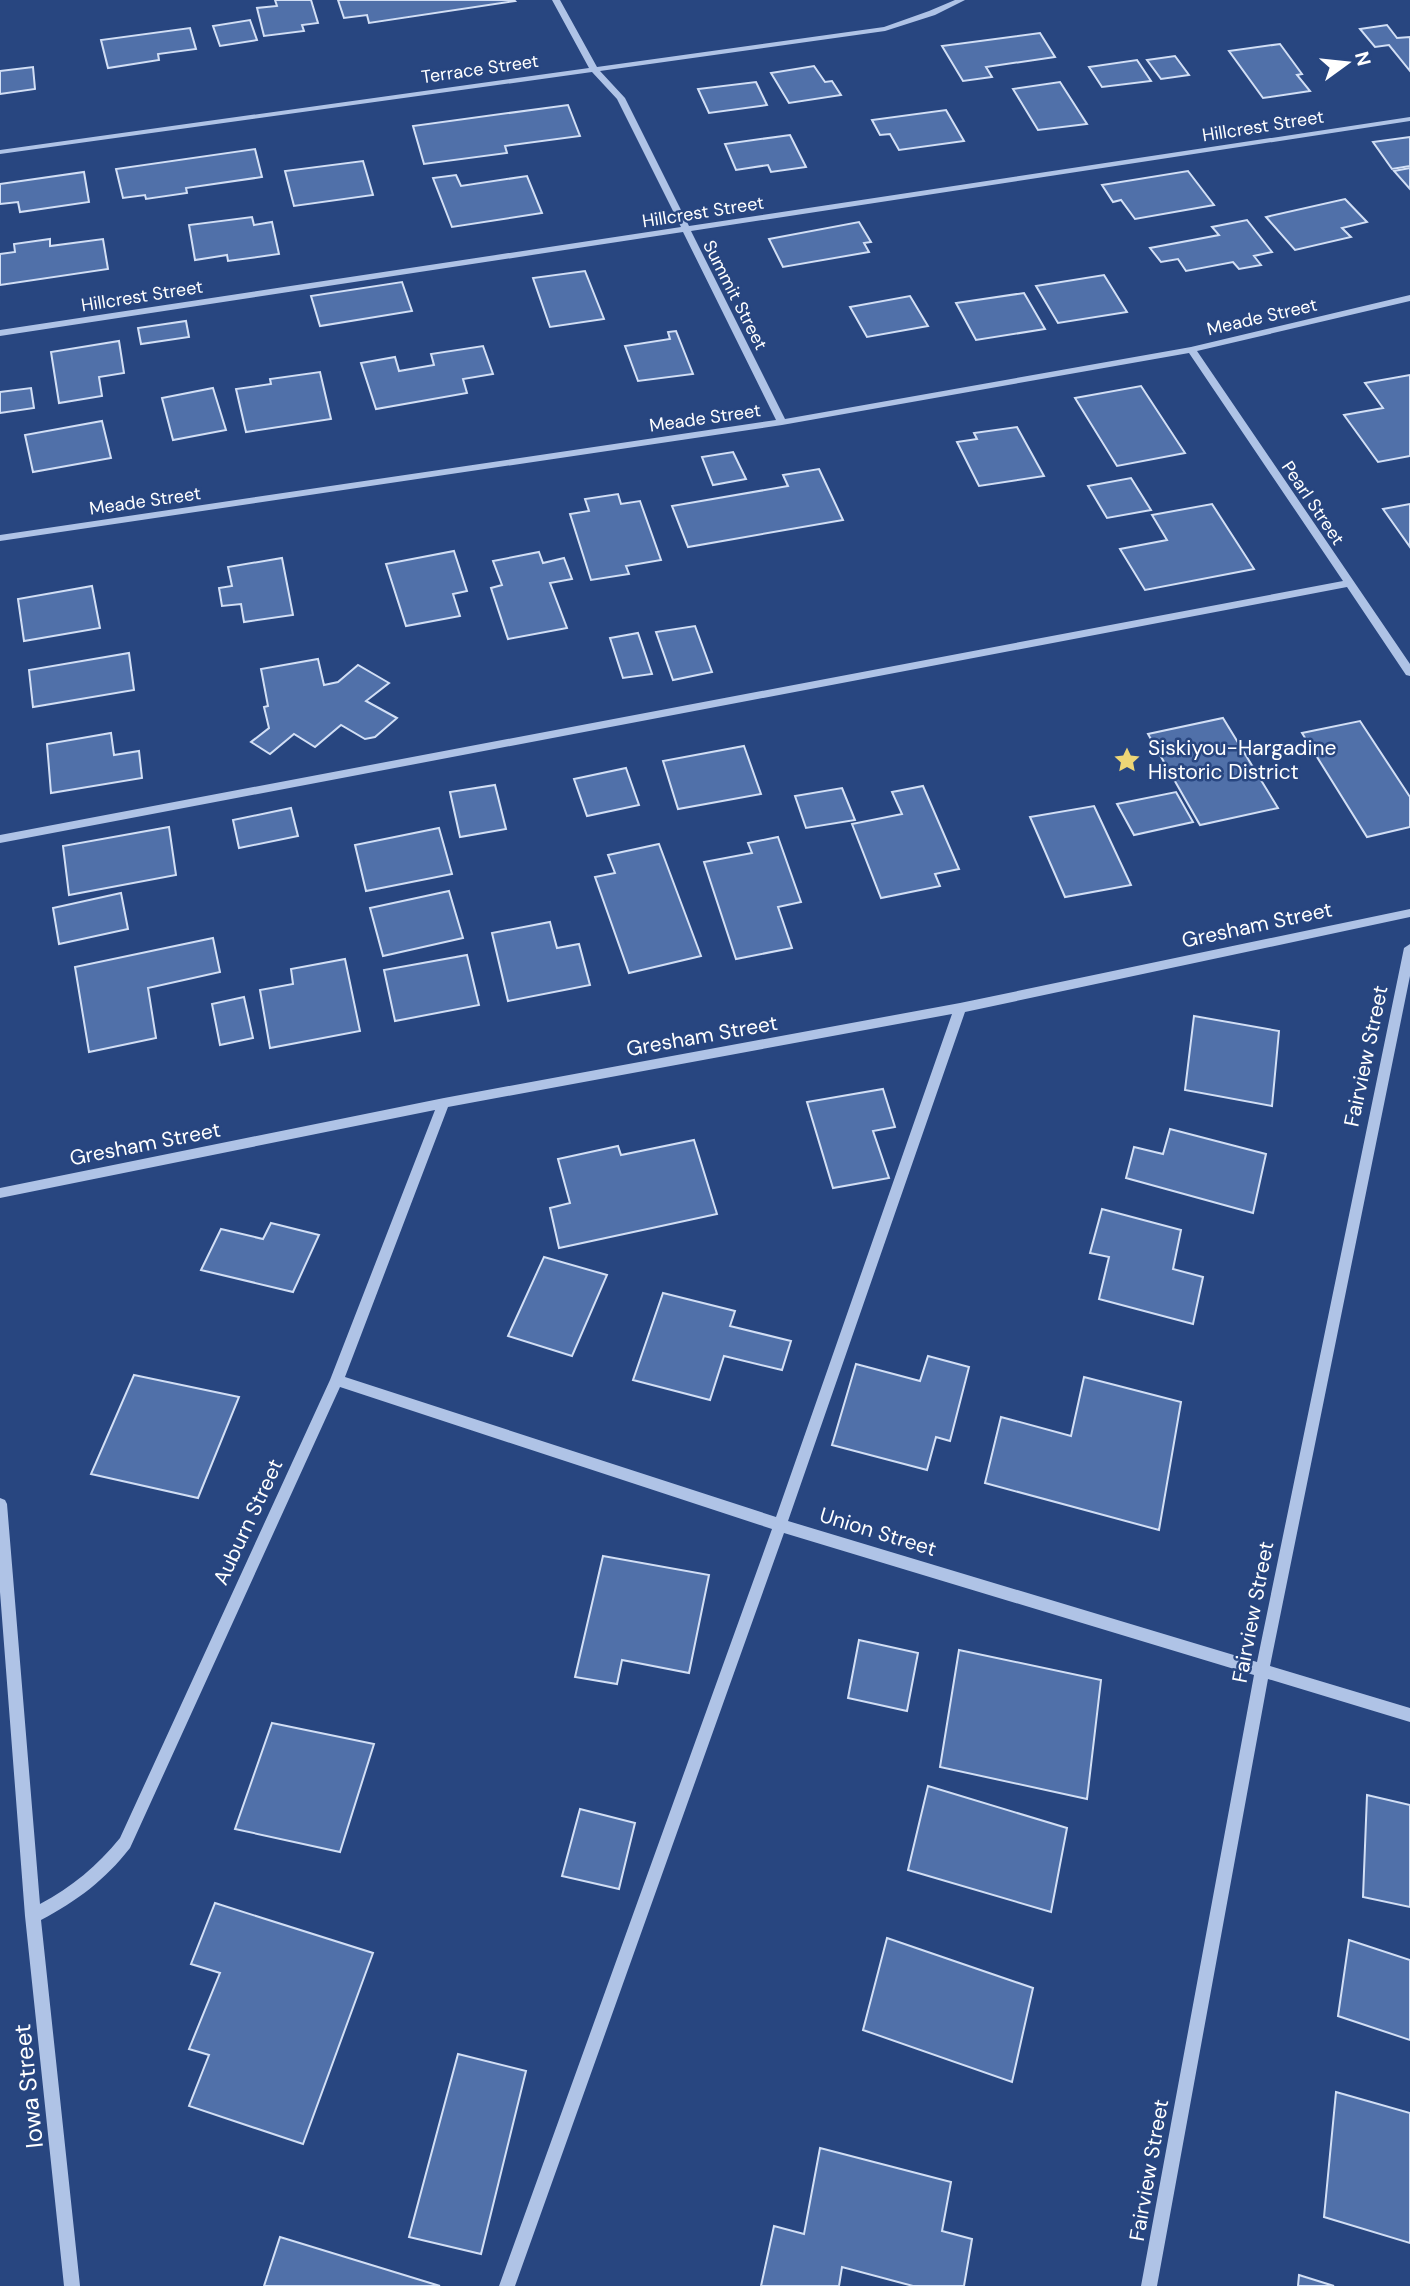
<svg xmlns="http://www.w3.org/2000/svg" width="1410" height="2286" font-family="'DM Sans',sans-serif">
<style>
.building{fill:#5070a9;stroke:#d2dff5;stroke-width:2}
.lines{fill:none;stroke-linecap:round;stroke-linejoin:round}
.minor{fill:#afc3e6;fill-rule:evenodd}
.labels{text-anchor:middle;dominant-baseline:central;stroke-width:5;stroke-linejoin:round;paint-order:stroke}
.far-street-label{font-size:18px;fill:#fff;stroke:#284680}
.poi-label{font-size:21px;fill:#fff;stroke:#284680;text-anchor:start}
.street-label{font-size:21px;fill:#fff;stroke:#284680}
.near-street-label{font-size:24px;fill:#fff;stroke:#284680}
</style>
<rect width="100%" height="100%" fill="#284680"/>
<g class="building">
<polygon points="275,0 311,0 318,23 302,25 304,31 264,36 257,8 277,6"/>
<polygon points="338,0 514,0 515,1 369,23 367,15 344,18"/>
<polygon points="250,20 257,40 220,46 213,26"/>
<polygon points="1387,25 1397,38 1410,37 1410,71 1389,45 1375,47 1360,29"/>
<polygon points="190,28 196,49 158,54 159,60 108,68 101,40"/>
<polygon points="1040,33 1055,57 986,67 992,77 963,81 942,46"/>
<polygon points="1280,44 1302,74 1297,75 1310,91 1263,98 1229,51"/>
<polygon points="1175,56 1189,75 1161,79 1147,60"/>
<polygon points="1137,60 1151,81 1102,87 1089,67"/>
<polygon points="814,66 825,82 832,81 841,95 789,103 771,73"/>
<polygon points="33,67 35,89 0,94 0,71"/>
<polygon points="756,82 767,105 709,113 698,89"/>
<polygon points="1060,82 1087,124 1038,130 1013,89"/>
<polygon points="568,105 580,136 505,146 507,153 424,164 413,126"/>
<polygon points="946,110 964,141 899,150 890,134 880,135 872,120"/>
<polygon points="790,135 806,167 771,172 768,165 736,170 725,144"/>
<polygon points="1410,137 1410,166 1392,169 1373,142"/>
<polygon points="255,149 262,177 186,188 187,193 146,199 145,195 123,198 116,169"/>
<polygon points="363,161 373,195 294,206 285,171"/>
<polygon points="1410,168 1410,189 1394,171"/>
<polygon points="1188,171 1214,205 1135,219 1121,200 1113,202 1102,185"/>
<polygon points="84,172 89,202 20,212 18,202 0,204 0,184"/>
<polygon points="456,175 461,186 527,176 542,213 452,227 433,178"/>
<polygon points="1345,199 1367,222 1342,228 1351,237 1295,250 1266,217"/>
<polygon points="252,217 254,225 272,222 279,254 228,261 227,255 195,260 189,225"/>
<polygon points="1247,220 1272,252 1254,256 1261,265 1239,269 1233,262 1186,271 1178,259 1161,262 1150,248 1219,235 1212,227"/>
<polygon points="859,222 871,242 864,243 869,252 783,267 769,239"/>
<polygon points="50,239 50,246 103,239 108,269 0,285 0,254 15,252 14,244"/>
<polygon points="585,271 604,319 550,327 533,278"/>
<polygon points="1104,275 1127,312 1058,323 1036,286"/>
<polygon points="402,282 412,311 320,326 311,296"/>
<polygon points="1024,293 1045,329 976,340 956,303"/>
<polygon points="910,296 928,326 867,337 850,307"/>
<polygon points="186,321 189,337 141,344 138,328"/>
<polygon points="676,331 693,374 638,381 625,346 670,339 668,332"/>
<polygon points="119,341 124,373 99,377 102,396 59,403 51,352"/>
<polygon points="483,346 493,374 463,379 467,393 376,409 361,363 395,357 399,371 434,365 431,354"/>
<polygon points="320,372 331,419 246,432 236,389 271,384 270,379"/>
<polygon points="1410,375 1410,456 1378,462 1344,415 1383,408 1365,383"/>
<polygon points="1141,386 1185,453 1117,466 1075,398"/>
<polygon points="31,388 34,408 0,413 0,392"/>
<polygon points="213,388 226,430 173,440 162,398"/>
<polygon points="102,421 111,458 33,472 25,435"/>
<polygon points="1017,427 1044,476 979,486 957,442 977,439 974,433"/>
<polygon points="733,452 746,479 713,485 702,457"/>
<polygon points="819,469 843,520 688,547 672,506 788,486 783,475"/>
<polygon points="1131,478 1151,510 1107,518 1088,486"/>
<polygon points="618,494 621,504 640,501 661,560 626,566 629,574 591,580 570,514 589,511 585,499"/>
<polygon points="1212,504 1254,569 1145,590 1120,549 1167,540 1152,515"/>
<polygon points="1410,504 1410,547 1383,509"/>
<polygon points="454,551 467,591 453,594 460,616 406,626 386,564"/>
<polygon points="539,552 543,563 564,558 572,579 550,583 567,628 508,639 491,588 502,585 493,561"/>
<polygon points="282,558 293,615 244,622 241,604 222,606 219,588 232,586 228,567"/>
<polygon points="92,586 100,628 24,641 18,599"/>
<polygon points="695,626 712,672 673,680 656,632"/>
<polygon points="638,633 652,674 623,678 610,638"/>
<polygon points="129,653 134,690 33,707 29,670"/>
<polygon points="318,659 324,685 338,682 358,665 389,683 366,701 397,718 375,737 365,739 341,725 315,747 294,734 270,754 251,742 269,728 264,707 268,706 261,669"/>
<polygon points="1223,718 1278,808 1200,825 1148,734"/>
<polygon points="1360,721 1410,797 1410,827 1367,837 1302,733"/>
<polygon points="111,733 114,755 139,751 142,778 51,793 47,744"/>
<polygon points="744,746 761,794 678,809 663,761"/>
<polygon points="626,768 639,805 587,816 574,779"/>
<polygon points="495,785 506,829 460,837 450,792"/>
<polygon points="923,786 959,869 935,874 940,886 881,898 852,824 902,814 892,792"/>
<polygon points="842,788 855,820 806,828 795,796"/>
<polygon points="1176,792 1193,822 1134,835 1117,804"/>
<polygon points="1094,806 1131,885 1065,897 1030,817"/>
<polygon points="291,808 298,836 239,848 233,820"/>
<polygon points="169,827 176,875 69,895 63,846"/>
<polygon points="439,828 452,874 366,891 355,845"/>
<polygon points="778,837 801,902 778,907 792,948 736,959 704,862 752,853 748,843"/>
<polygon points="659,844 701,956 629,973 595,877 615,873 608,855"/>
<polygon points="449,891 463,938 383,956 370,908"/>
<polygon points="121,893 128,929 59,944 53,908"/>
<polygon points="550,922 557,948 579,944 590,985 508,1001 492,933"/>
<polygon points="213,938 220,972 148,988 156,1038 89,1052 75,967"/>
<polygon points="467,955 479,1005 395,1021 384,970"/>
<polygon points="345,959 360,1031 270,1048 260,990 293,984 291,969"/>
<polygon points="244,997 253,1038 220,1045 212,1004"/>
<polygon points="1194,1016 1279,1031 1272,1106 1185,1090"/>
<polygon points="883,1089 895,1127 873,1131 889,1178 833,1188 807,1102"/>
<polygon points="1170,1129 1266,1154 1253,1213 1126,1178 1134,1147 1163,1154"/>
<polygon points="694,1140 717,1214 559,1248 550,1208 570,1203 558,1159 618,1146 621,1155"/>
<polygon points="1102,1209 1181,1230 1173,1269 1203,1277 1193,1324 1099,1299 1109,1257 1090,1253"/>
<polygon points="271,1223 319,1235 293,1292 201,1270 221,1229 263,1239"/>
<polygon points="544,1257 607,1275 572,1356 508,1336"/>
<polygon points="663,1293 735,1311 730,1326 791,1341 782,1370 724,1356 710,1400 633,1380"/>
<polygon points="928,1356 969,1367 950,1441 936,1437 927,1470 832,1445 856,1364 920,1381"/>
<polygon points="134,1375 239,1397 198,1498 91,1474"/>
<polygon points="1084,1377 1181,1402 1159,1530 985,1483 1001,1417 1071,1436"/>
<polygon points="603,1556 709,1575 689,1673 622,1660 617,1684 575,1677"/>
<polygon points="859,1640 918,1653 907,1711 848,1698"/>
<polygon points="959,1650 1101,1680 1087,1799 940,1767"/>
<polygon points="272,1723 374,1744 340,1852 235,1829"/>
<polygon points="928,1786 1067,1828 1051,1912 908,1870"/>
<polygon points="1367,1795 1410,1805 1410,1907 1363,1897"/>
<polygon points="580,1809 635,1823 619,1889 562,1876"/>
<polygon points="215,1903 373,1953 303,2144 189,2106 209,2055 189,2049 220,1973 191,1964"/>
<polygon points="887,1938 1033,1988 1012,2082 863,2030"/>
<polygon points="1349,1940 1410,1960 1410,2040 1338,2016"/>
<polygon points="458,2054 526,2071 481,2254 409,2237"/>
<polygon points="1336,2092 1410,2113 1410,2243 1324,2217"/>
<polygon points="820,2148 951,2182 942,2231 972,2239 964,2286 913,2286 842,2267 839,2286 761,2286 774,2226 804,2234"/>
<polygon points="280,2237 440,2286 264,2286"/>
<polygon points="1299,2275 1334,2286 1298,2286"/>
</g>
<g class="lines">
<g class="minor">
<polygon points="552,0 560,0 597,67 884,27 929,11 955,0 965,0 935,15 885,31 600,71 625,98 689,226 1410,117 1410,121 691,231 785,419 1191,347 1410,295 1410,301 1197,351 1410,664 1410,676 1406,675 1347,587 0,843 0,835 1343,581 1189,353 782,425 0,541 0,535 776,420 683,232 0,336 0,330 681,227 617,99 592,72 0,154 0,150 589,68"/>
<path d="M 1410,909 L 1410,917 L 965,1012 L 788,1521 L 1257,1662 L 1404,948 L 1410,944 L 1410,976 L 1270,1666 L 1410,1708 L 1410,1722 L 1268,1679 L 1157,2286 L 1141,2286 L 1254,1675 L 784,1533 L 515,2286 L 499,2286 L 772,1529 L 340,1387 L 130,1848 C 105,1880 77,1901 41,1920 L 80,2286 L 64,2286 L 25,1916 L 0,1592 L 0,1498 L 5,1500 L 7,1504 L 40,1904 C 72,1887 97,1866 120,1838 L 330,1380 L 435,1110 L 0,1198 L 0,1188 L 444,1098 L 960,1003 ZM 952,1014 L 776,1517 L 345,1377 L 448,1107 Z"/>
</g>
</g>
<defs>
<g id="sight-bare" transform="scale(2.1)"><path d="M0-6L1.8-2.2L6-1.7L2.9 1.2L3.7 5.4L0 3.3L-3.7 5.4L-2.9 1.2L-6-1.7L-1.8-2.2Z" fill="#eed676" stroke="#284680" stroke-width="2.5" paint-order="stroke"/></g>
</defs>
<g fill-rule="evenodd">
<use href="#sight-bare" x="1127" y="760"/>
</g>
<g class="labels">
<g class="far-street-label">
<text transform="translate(480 69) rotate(-8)">Terrace Street</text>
<text transform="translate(1263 126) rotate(-9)">Hillcrest Street</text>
<text transform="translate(703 212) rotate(-9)">Hillcrest Street</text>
<text transform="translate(735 295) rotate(63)">Summit Street</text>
<text transform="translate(142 296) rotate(-9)">Hillcrest Street</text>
<text transform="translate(1262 317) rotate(-13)">Meade Street</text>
<text transform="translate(705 418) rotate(-8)">Meade Street</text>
<text transform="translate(145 501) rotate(-8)">Meade Street</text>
<text transform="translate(1313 503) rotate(56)">Pearl Street</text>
</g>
<g class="poi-label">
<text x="1148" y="748">Siskiyou-Hargadine<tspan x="1148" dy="24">Historic District</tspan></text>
</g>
<g class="street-label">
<text transform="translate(1257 925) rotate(-12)">Gresham Street</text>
<text transform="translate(702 1036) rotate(-10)">Gresham Street</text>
<text transform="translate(1366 1056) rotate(-78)">Fairview Street</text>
<text transform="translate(145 1144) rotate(-11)">Gresham Street</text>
<text transform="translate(248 1522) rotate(-65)">Auburn Street</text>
<text transform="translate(878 1532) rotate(17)">Union Street</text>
<text transform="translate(1253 1612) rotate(-79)">Fairview Street</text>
<text transform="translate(1149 2170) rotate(-80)">Fairview Street</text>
</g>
<g class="near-street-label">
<text transform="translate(28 2086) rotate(-96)">Iowa Street</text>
</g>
</g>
<g transform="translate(1347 63) rotate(75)" stroke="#284680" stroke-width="5" paint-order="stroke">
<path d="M0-5L12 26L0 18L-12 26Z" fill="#ffffff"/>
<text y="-10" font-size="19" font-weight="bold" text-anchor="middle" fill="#ffffff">N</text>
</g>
</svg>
